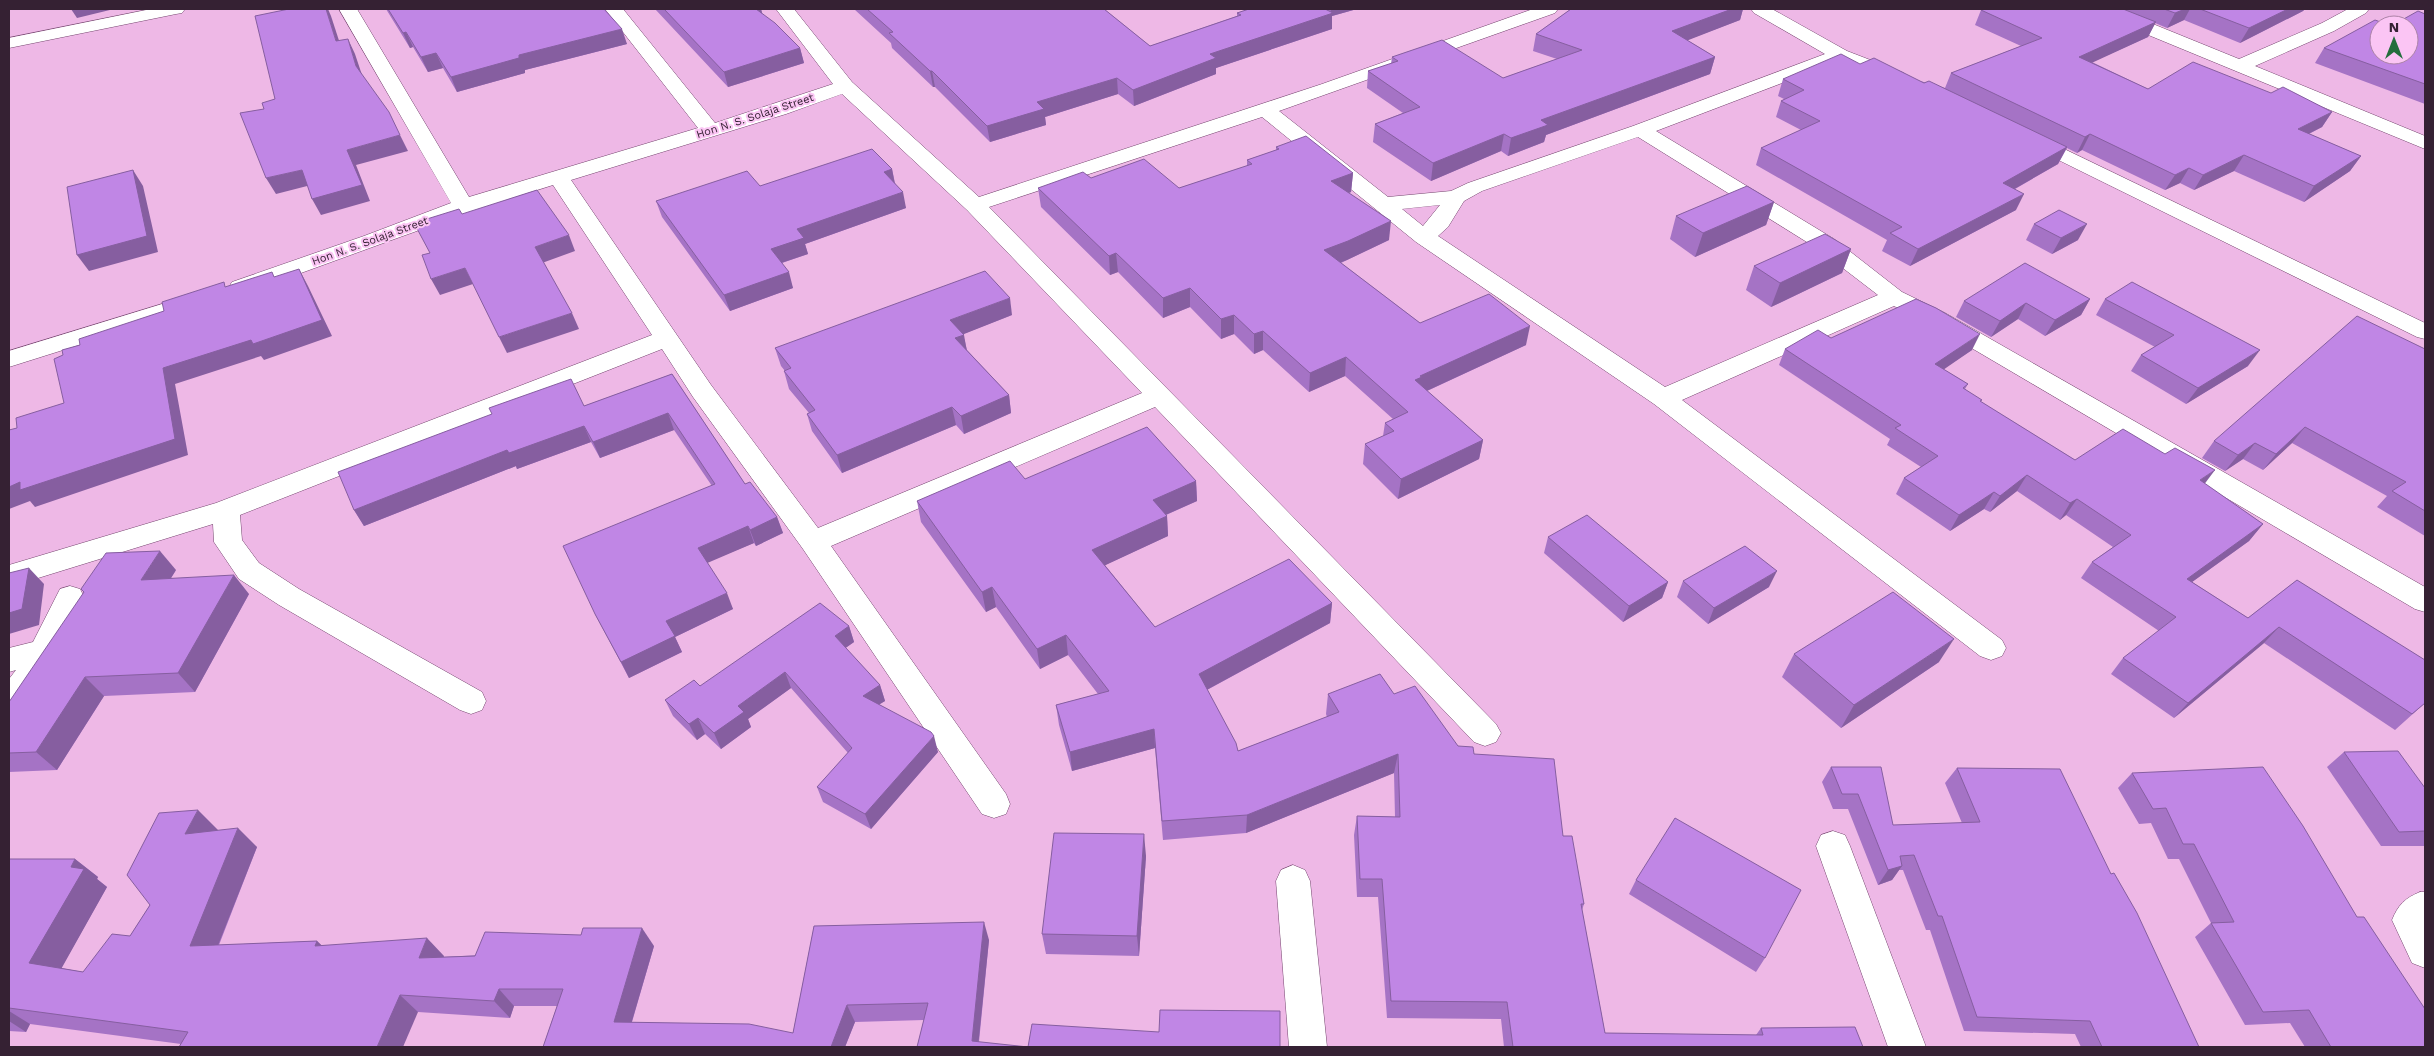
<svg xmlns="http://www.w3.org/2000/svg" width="2434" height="1056" font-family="'Work Sans',sans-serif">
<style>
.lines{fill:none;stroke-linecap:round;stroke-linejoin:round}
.street-casing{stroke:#75466f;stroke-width:1}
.street{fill:#fff;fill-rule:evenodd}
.wall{fill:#a573c5}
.shaded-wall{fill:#865ea0}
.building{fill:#c086e5;stroke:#865ea0}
.labels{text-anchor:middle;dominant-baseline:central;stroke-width:4;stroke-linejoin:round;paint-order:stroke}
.far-street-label{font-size:11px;fill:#352133;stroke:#fbc5f4}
</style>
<rect width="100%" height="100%" fill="#eeb8e6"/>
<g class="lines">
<g class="street-casing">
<g id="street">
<polygon points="151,9 185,9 182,13 176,14 9,48 9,38"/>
<path d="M 339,9 L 357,9 L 469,197 L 698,128 L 605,9 L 623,9 L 715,123 L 833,84 L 776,9 L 794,9 L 852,82 L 979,197 L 1322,84 L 1533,9 L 1558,9 L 1555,13 L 1279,111 L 1388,197 L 1451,191 L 1468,183 L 1633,126 L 1825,54 L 1754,13 L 1751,9 L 1772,9 L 1847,51 L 1904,73 L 1906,77 L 1904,81 L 1897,83 L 1840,61 L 1656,131 L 1834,239 L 1902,292 L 1945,313 L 2425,587 L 2425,612 L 2415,609 L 1929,323 L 1894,306 L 1682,400 L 2002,640 L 2006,648 L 2002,656 L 1991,660 L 1980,656 L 1654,404 L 1416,242 L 1262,117 L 989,207 L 1496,724 L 1501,733 L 1496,742 L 1485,746 L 1474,742 L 1155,407 L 831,546 L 1006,794 L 1010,804 L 1006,814 L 994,818 L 982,814 L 803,549 L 693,397 L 662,349 L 240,515 L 242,540 L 259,563 L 299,589 L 482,692 L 486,701 L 482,710 L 471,714 L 460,710 L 279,605 L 239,579 L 214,542 L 213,524 L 9,587 L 9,565 L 216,503 L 652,335 L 553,185 C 450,217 350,256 248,292 L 240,294 L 232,292 L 229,287 L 232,282 L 364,236 L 451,203 ZM 842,94 L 967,210 L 1142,393 L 818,528 L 711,385 L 571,180 L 786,114 ZM 1638,137 L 1818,249 L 1878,295 L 1665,387 L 1438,236 L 1448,227 L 1464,201 L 1482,191 ZM 1440,205 L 1423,226 L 1402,209 Z"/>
<polygon points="2092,9 2116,9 2239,59 2322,23 2348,9 2369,9 2366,13 2334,31 2255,66 2425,136 2425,149 2095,13"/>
<polygon points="2029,132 2425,323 2425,339 2417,337 2022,142 2019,138 2022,134"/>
<polygon points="198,293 206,295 210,300 206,305 9,367 9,351"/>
<polygon points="70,586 80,589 84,597 44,680 20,710 9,714 9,679 16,670 9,672 9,648 33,642 60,589"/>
<polygon points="1833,831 1845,835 1850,846 1926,1047 1888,1047 1816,846 1821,835"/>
<polygon points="1293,865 1305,870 1310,881 1327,1047 1289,1047 1276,881 1281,870"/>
<path d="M 2420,892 L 2425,892 L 2425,968 L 2412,963 L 2392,920 C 2398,905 2405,898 2420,892 Z"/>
</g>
</g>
<use href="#street" class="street"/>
</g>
<g class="wall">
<polygon points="386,9 604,9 627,44 525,70 525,73 457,92 443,68 428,72 413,47 410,48"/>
<polygon points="655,9 761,9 762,14 800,48 804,63 728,87"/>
<polygon points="854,9 1104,9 1150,46 1237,16 1237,13 1249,9 1357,9 1332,16 1332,29 1216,68 1216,74 1134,106 1118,94 1045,117 1046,125 990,142 935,87 933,87 892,48 891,43"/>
<polygon points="1571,9 1743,9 1740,20 1687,40 1715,57 1710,74 1546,135 1544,142 1508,156 1501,151 1431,181 1373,142 1375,124 1403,113 1367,88 1368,71 1391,64 1392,57 1503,78 1557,59 1533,51 1536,34"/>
<polygon points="1984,9 2305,9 2303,11 2240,43 2184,20 2167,28 2155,23 2148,37 2092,62 2148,89 2271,93 2332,112 2322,127 2309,134 2361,156 2350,171 2304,202 2234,171 2194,190 2180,183 2165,190 2082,150 2077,153 2067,148 2058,164 2015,189 2016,210 1910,266 1882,251 1887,240 1756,165 1761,148 1801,130 1776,117 1781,101 1784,99 1778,96 1783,79 1860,64 1945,88 1951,73 2021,46 1975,25 1981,10"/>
<polygon points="2425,14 2425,104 2315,63 2324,48 2379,55"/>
<polygon points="1276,147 1353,173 1351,192 1349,193 1389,240 1347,260 1341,263 1420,323 1526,345 1427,391 1483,440 1479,459 1398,499 1363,464 1365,444 1383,436 1385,423 1393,419 1345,376 1309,392 1263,350 1254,354 1234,334 1221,339 1190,307 1163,318 1118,272 1110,275 1041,207 1038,188 1091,178 1179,188 1247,166 1247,160 1276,150"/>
<polygon points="892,169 895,183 906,208 805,244 808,254 782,263 793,288 730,311 662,217 656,201 760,186"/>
<polygon points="1774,202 1766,225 1695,257 1670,239 1676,216"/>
<polygon points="2034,224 2078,240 2052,254 2026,240"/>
<polygon points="1851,249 1842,273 1771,307 1746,290 1754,266"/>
<polygon points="2090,299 2081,315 2045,336 2018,319 1991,337 1956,317 1964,301"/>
<polygon points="2105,299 2248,366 2186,404 2131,371 2141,355 2155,347 2096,315"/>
<polygon points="1012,315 963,334 967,350 1009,395 1011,413 964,434 956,425 842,473 812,431 807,414 809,413 789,389 784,371 785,371 781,366 775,348"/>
<polygon points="1831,338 1972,350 1943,369 1968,384 1965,389 1981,402 2075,460 2205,484 2263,524 2249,541 2192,582 2248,618 2297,580 2425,703 2395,730 2264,643 2174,718 2111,674 2123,658 2159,631 2081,578 2092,562 2113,547 2066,515 2060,520 2017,491 1990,512 1984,509 1950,531 1896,494 1904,478 1921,467 1887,445 1890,439 1779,365 1785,349"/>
<polygon points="2425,349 2425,536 2377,507 2387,496 2292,443 2263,470 2243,459 2225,471 2202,458 2214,441"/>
<polygon points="672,374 745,484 777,517 783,533 756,546 754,543 707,562 733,609 675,637 682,652 629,678 595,614 712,486 674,430 600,458 591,442 517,469 516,466 364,526 354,510 584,406"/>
<polygon points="1025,479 1196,481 1197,501 1166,515 1167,516 1168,536 1105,565 1155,627 1332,603 1330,623 1207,690 1238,751 1327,717 1326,714 1328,694 1394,694 1458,746 1474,754 1563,836 1584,904 1582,910 1605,1033 1756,1035 1761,1028 1863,1047 1504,1047 1501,1019 1387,1018 1378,897 1357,897 1354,835 1357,816 1395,817 1394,773 1246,833 1163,840 1155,748 1072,771 1059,725 1056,705 1098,694 1068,655 1040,669 996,607 986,612 921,522 917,501"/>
<polygon points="1548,537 1668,582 1662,598 1623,622 1544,553"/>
<polygon points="176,570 171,578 249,594 195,692 104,696 57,770 9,772 9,702"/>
<polygon points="1683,581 1769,587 1708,624 1677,597"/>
<polygon points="849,626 854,642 845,648 880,685 885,701 879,704 938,752 871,829 823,802 817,787 848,753 791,688 748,719 751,727 721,749 705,734 697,740 673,716 665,700"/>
<polygon points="1794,654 1939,662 1841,728 1782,677"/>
<polygon points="2344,752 2425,788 2425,846 2381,846 2327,767"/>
<polygon points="1831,767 1893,825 1962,823 1945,783 1957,768 2111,874 2199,1047 2203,1047 2081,1047 2075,1034 1964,1031 1930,930 1926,930 1903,870 1899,870 1892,880 1878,885 1848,809 1833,809 1822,782"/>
<polygon points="2132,773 2425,1047 2305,1047 2290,1023 2245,1025 2195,937 2211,923 2179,859 2168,859 2151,823 2139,824 2118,788"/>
<polygon points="217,830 257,847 219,945 317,941 321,945 444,956 443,957 654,946 632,1022 793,1033 814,926 989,940 979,1042 1028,1047 1280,1047 917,1047 924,1020 855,1022 845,1047 543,1047 557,1006 514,1006 510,1018 418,1012 181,1044 30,1024 26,1032 9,1031 9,859 75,859 98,877 97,879 107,887 61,968 83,972 130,936 150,905 218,830"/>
<polygon points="1146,856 1139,956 1046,954 1042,934"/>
<polygon points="1636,880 1765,958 1756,972 1629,894"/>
</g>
<g class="shaded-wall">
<polygon points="71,9 114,9 77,18"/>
<polygon points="326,9 328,9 331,16 344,56 336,41"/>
<polygon points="750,9 761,9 763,16"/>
<polygon points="1331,9 1357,9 1332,16 1332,29 1216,68 1216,74 1134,106 1133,90 1210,54 1330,14"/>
<polygon points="1729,9 1743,9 1740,20 1668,48 1672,31"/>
<polygon points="2185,9 2190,9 2184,20 2167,28 2175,13"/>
<polygon points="2288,9 2305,9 2303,11 2240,43 2249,28"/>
<polygon points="2156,22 2148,37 2072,72 2079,57"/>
<polygon points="622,29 627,44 525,70 525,73 457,92 451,77 519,55"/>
<polygon points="406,32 413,47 410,48 403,33"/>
<polygon points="348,39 355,54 364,81 356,66"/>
<polygon points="800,48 804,63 728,87 724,72"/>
<polygon points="436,53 443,68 428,72 421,57"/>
<polygon points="1715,57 1710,74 1546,135 1544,142 1508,156 1511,138 1541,120"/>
<polygon points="930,71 932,71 935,87 933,87"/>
<polygon points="1117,78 1118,94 1045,117 1046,125 990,142 987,126 1037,102"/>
<polygon points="2332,112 2322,127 2288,144 2298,129"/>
<polygon points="1504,134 1501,151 1431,181 1433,163"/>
<polygon points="2090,134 2082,150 2077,153 2085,137"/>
<polygon points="400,135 408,151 356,165 370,201 321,215 312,199 347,150"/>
<polygon points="2067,147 2058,164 1995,200 2003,183"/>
<polygon points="2244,155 2234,171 2194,190 2203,175"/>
<polygon points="2361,156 2350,171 2304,202 2314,186"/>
<polygon points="2189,168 2180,183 2165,190 2175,175"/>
<polygon points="892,169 895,185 884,172"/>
<polygon points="133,170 143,186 158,252 89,271 77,255"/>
<polygon points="302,170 311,185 276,194 266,178"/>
<polygon points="1353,173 1351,192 1329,200 1331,181"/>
<polygon points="903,192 906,208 805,244 808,254 775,265 771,249 797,229"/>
<polygon points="2024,194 2016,210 1910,266 1918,249"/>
<polygon points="1774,202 1766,225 1695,257 1703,233"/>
<polygon points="1391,221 1389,240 1347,260 1323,269 1324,250"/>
<polygon points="2087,224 2078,240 2052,254 2061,238"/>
<polygon points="569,235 575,251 542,263 535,247"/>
<polygon points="1851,249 1842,273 1771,307 1780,283"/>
<polygon points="1116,253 1118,272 1110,275 1109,256"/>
<polygon points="465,268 473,284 440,295 431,279"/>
<polygon points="299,269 308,286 332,336 264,360 261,356 175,384 188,455 35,507 30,501 9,509 9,487 163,368"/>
<polygon points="789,272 793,288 730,311 724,295"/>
<polygon points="1190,288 1190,307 1163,318 1163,298"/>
<polygon points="1010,298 1012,315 954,338 950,320"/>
<polygon points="2090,299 2081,315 2045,336 2055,320"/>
<polygon points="2026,303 2018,319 1991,337 2000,321"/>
<polygon points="572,313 579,329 507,353 499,337"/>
<polygon points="1234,315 1234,334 1221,339 1221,319"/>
<polygon points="1530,326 1526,345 1420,394 1415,380 1420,376"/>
<polygon points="1263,331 1263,350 1254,354 1254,334"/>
<polygon points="1980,334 1972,350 1927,381 1935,364"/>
<polygon points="964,335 967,352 955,338"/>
<polygon points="2260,350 2248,366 2186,404 2198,388"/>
<polygon points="1346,357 1345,376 1309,392 1310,373"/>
<polygon points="1009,395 1011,413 964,434 961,416"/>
<polygon points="952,407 956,425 842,473 837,455"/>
<polygon points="668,413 674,430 600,458 593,442"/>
<polygon points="584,426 591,442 517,469 516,466 364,526 354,510 507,450"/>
<polygon points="2305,427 2292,443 2263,470 2276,454"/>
<polygon points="1483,440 1479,459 1398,499 1401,479"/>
<polygon points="2255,443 2243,459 2225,471 2238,455"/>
<polygon points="2215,470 2203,486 2200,480"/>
<polygon points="2027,475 2017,491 1990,512 2000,496"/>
<polygon points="1196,481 1197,501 1154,520 1153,500"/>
<polygon points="1994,492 1984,509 1950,531 1959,515"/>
<polygon points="2077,499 2066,515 2060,520 2070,503"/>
<polygon points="1167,516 1168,536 1095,570 1092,550"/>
<polygon points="777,517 783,533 756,546 750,530"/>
<polygon points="2263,524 2249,541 2174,595 2187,579"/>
<polygon points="748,526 754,543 705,564 698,548"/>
<polygon points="160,551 176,570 158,599 141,580"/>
<polygon points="29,568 44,584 39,625 9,634 9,613"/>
<polygon points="1777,571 1769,587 1708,624 1714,608"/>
<polygon points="234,575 249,594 195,692 178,673"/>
<polygon points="1668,582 1662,598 1623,622 1629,606"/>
<polygon points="992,587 996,607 986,612 982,592"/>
<polygon points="727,593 733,609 675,637 682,652 629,678 621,662 666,621"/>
<polygon points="1332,603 1330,623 1199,694 1199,674"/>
<polygon points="849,626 854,642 840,652 835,636"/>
<polygon points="2279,627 2264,643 2174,718 2188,703"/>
<polygon points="1066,635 1068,655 1040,669 1037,649"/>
<polygon points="1954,639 1939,662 1841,728 1854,705"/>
<polygon points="785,672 791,688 748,719 751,727 721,749 714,733 738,706"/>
<polygon points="85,677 104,696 57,770 36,752"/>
<polygon points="880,685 885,701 869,711 863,696"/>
<polygon points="698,718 705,734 697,740 689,724"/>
<polygon points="1154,729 1155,748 1072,771 1070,752"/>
<polygon points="934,736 938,752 871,829 865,814"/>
<polygon points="1398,754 1394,773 1246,833 1247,815"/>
<polygon points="198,810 218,830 206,853 185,834"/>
<polygon points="238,828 257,847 211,963 190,946"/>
<polygon points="1144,834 1146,856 1139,956 1137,936"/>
<polygon points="75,859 98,877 97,879 107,887 55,980 29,963 71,867"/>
<polygon points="1902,866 1892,880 1878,885 1888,870"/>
<polygon points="984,922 989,940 978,1047 972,1041"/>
<polygon points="642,928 654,946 627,1038 614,1022"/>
<polygon points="427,938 444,956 436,976 419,958"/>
<polygon points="317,941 336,959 315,946"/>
<polygon points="499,989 514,1006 510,1018 494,1001"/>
<polygon points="400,995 418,1012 403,1047 377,1047"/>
<polygon points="847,1005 855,1022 845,1047 831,1047"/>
<polygon points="9,1011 30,1024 26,1032 9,1021"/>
</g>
<g class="building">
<polygon points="289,9 326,9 336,41 348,39 356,66 389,112 400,135 347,150 362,185 312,199 302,170 266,178 240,113 264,109 262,103 275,99 255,16"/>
<polygon points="388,9 604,9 622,29 519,55 519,58 451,77 436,53 421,57 406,32 403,33"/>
<polygon points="664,9 756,9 775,23 800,48 724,72"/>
<polygon points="867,9 1104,9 1150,46 1241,15 1237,13 1249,9 1325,9 1333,13 1210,54 1216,58 1133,90 1117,78 1037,102 1044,109 987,126 932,71 930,71 889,33 893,32"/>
<polygon points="1571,9 1732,9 1672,31 1715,57 1541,120 1548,125 1511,138 1504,134 1433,163 1375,124 1420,107 1368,71 1398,61 1392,57 1442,40 1503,78 1582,50 1536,34"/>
<polygon points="1984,9 2123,9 2156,22 2079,57 2148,89 2193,62 2271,93 2283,87 2332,112 2298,129 2361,156 2314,186 2244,155 2203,175 2189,168 2175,175 2090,134 2085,137 1951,73 2042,38 1981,10"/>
<polygon points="2164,9 2185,9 2175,13"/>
<polygon points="2200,9 2288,9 2249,28"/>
<polygon points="2418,11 2425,14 2425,84 2324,48 2375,20 2389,25 2379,25 2379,55 2409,55 2409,25 2393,25"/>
<polygon points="1841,54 1860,64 1874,58 1924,83 1929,81 2067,147 2003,183 2024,194 1918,249 1890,233 1902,227 1761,148 1820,121 1781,101 1804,90 1783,79"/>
<polygon points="1306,136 1353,173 1331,181 1391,221 1348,241 1324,250 1420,323 1489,294 1530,326 1420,376 1422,377 1415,380 1483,440 1401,479 1365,444 1394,431 1385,423 1408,412 1346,357 1310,373 1263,331 1254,334 1234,315 1221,319 1190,288 1163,298 1116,253 1109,256 1038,188 1083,172 1091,178 1144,159 1179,188 1252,164 1247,160 1279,149 1276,147"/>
<polygon points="872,149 892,169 884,172 903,192 797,229 804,238 771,249 789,272 724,295 656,201 747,171 760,186"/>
<polygon points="133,170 147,236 77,255 67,187"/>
<polygon points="1747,186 1774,202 1703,233 1676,216"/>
<polygon points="537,190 569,235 535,247 572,313 499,337 465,268 431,279 422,255 430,253 414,223 459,209 462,214"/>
<polygon points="2059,210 2087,224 2061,238 2034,224"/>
<polygon points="1825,234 1851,249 1780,283 1754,266"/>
<polygon points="2025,263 2090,299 2055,320 2026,303 2000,321 1964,301"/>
<polygon points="299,269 322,320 253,344 251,340 163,368 175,439 20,490 20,482 9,487 9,430 17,428 16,418 64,403 54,359 63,355 62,350 80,345 79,339 164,311 162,302 224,282 225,287 272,272 274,277"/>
<polygon points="985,271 1010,298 950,320 964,335 955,338 1009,395 961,416 952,407 837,455 807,414 815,410 784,371 791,368 775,348"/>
<polygon points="2132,282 2260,350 2198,388 2141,355 2174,335 2105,299"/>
<polygon points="1916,299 1936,308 1980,334 1935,364 1968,384 1963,388 1982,400 1980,401 2075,460 2123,429 2165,454 2175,448 2215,470 2200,480 2263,524 2187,579 2248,618 2297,580 2425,660 2425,703 2412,714 2279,627 2188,703 2123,658 2176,617 2092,562 2131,535 2077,499 2070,503 2027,475 2000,496 1994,492 1959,515 1904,478 1938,456 1895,428 1901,425 1785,349 1818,330 1831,338"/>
<polygon points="2357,316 2425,349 2425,511 2392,491 2406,482 2305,427 2276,454 2255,443 2238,455 2214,441"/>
<polygon points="672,374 745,484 750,482 777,517 750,530 748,526 698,548 727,593 666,621 675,636 621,662 595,614 563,546 715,484 668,413 593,442 584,426 509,453 507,450 354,510 338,472 492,414 489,408 571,379 584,406"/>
<polygon points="1147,427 1196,481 1153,500 1167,516 1092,550 1155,627 1289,559 1332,603 1199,674 1236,743 1238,751 1339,712 1328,694 1380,674 1394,694 1415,686 1458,746 1473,747 1474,754 1554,759 1563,836 1572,836 1584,904 1581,904 1605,1033 1763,1035 1761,1028 1855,1027 1863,1047 1513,1047 1507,1002 1391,1001 1382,879 1360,879 1357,816 1400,817 1398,754 1247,815 1162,821 1154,729 1070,752 1056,705 1109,691 1066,635 1037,649 992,587 982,592 917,501 1010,461 1025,479"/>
<polygon points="1587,515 1668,582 1629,606 1548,537"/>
<polygon points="1745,546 1777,571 1714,608 1683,581"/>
<polygon points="160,551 141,580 234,575 178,673 85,677 36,752 9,753 9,702 84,592 81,589 106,553"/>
<polygon points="29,568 22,609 9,613 9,573"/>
<polygon points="1893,592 1954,639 1854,705 1794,654"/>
<polygon points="820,603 849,626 835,636 880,685 863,696 931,732 934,736 865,814 817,787 852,748 785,672 738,706 744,712 714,733 698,718 689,724 665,700 694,680 700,686"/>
<polygon points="2398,751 2425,788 2425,831 2399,832 2344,752"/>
<polygon points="1831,767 1881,767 1893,825 1980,822 1957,768 2060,769 2111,874 2114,873 2137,913 2199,1047 2203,1047 2102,1047 2090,1021 1977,1017 1942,916 1938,916 1914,855 1900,856 1902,866 1888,870 1858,794 1842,794"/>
<polygon points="2263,767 2303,826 2357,917 2364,917 2425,1009 2425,1047 2331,1047 2309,1010 2263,1012 2211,923 2234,922 2194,844 2183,844 2166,808 2153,809 2132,773"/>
<polygon points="198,810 185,834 238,828 190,946 317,941 315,946 427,938 419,958 475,956 485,932 581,935 583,928 642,928 614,1022 749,1024 793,1033 814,926 984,922 972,1041 1028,1047 1032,1024 1159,1032 1160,1010 1280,1011 1280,1047 917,1047 928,1003 847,1005 831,1047 543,1047 563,989 499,989 494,1001 400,995 377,1047 179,1047 188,1032 9,1008 9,859 75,859 71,867 84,869 29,963 83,972 112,934 130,936 150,905 127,875 159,813"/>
<polygon points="1675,818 1801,890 1765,958 1636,880"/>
<polygon points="1054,833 1144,834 1137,936 1042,934"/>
</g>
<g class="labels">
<g class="far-street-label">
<text transform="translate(755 116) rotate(-18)">Hon N. S. Solaja Street</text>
<text transform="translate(370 241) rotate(-20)">Hon N. S. Solaja Street</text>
</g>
</g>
<rect width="2434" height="1056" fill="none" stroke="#352133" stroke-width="20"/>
<g transform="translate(2394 40)"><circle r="24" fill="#fbc5f4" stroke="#ac83a7"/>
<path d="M0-4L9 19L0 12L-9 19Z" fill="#236e3d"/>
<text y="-8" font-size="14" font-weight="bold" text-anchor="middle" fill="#352133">N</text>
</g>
</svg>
